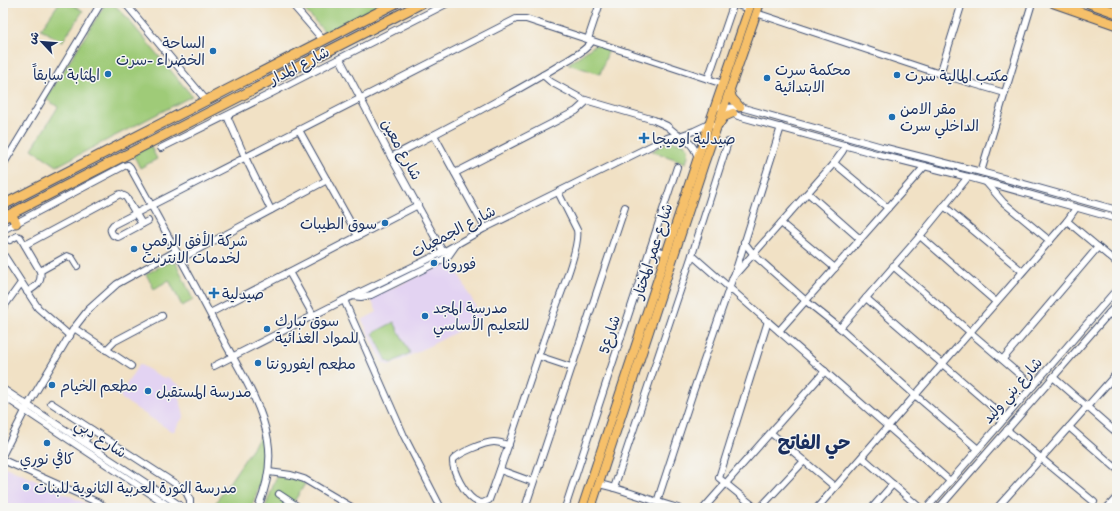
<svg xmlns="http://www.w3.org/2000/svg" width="1120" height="511" font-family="'Patrick Hand','Playpen Sans Arabic',sans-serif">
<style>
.built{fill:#e3d3f2}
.green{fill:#9fcb78;stroke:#5d7d6b}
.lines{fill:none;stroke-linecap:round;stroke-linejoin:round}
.minor-casing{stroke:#3b4a6d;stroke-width:8}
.major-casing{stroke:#3b4a6d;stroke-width:10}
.highway-casing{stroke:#3b4a6d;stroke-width:11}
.minor{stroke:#fff;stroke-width:6}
.major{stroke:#f6c06b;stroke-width:8}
.highway{stroke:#f6c06b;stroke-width:9}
.poi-dot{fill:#1f6fb2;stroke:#f6f6f2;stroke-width:1.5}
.labels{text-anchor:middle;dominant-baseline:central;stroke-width:3;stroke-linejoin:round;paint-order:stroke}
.poi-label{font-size:15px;fill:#1b2f5e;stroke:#f6f6f2;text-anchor:start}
.street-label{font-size:15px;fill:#1b2f5e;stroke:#f6f6f2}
.district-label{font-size:19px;font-weight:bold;fill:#1b2f5e;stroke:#f6f6f2}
</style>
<rect width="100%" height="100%" fill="#f6f6f2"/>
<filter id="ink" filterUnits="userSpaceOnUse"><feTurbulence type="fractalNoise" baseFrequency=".025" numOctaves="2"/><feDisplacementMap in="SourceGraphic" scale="8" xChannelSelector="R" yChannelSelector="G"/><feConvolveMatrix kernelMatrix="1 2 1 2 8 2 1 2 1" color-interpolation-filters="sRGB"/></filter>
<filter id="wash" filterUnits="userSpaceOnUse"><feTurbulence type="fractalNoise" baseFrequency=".012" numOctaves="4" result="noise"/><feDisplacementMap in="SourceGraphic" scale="16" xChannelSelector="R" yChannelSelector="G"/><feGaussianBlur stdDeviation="0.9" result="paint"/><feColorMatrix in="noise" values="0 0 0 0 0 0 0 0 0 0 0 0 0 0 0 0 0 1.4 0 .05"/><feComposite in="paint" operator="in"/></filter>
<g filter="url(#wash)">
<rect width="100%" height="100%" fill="#f1e1c5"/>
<g class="built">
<polygon points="452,261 482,319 390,366 383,363 362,320 377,312 370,298"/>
<polygon points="139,364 165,379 166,377 186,389 180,399 184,416 174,431 171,431 122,399 120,395"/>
<polygon points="3,466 96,508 3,508"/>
</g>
<g class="green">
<polygon points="59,3 70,3 83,11 62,42 41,29"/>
<polygon points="106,3 112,3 122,12 192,96 57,166 32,149 58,107 46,99"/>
<polygon points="298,3 385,3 327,34"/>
<polygon points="595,45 601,45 609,49 600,74 568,64"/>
<path d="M 670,141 C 687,143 692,145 686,163 L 652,151 Z"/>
<polygon points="150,145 157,159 140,168 133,154"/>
<polygon points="169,262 176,263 193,300 182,306 169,280 154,289 146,274"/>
<polygon points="394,322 410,353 391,363 387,361 373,333"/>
<path d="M 262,434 C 269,462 261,483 251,508 L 212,508 Z"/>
<polygon points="279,476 297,479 305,484 290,508 265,508 276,478"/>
</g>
</g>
<g filter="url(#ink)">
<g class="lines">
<g class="minor-casing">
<g id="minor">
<polyline points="125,3 206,100"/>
<polyline points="291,3 323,40"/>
<polyline points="731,3 749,9"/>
<polyline points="756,13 940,74 1005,93"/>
<polyline points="588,39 600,3"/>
<polyline points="340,59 391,157 443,252"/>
<polyline points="940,74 962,3"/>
<polyline points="543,75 551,82 582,99 654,120 667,126 679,136 694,131 709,124 717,127"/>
<polyline points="708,79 734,3"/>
<polyline points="716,105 738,116 880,155 968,177 1117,219"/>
<polyline points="724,108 740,107 882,147 981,172 1117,210"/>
<polyline points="227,116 245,157 271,210"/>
<polyline points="299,130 358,236"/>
<polyline points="434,135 485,228"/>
<polyline points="161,148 272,93 448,3"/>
<path d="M 391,157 C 447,128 504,99 558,66 C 569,59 585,52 592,41"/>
<polyline points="834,163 888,208"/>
<polyline points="3,165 101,3"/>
<polyline points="981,172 1032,3"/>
<polyline points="455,173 576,111 587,101"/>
<polyline points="985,181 1003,202 1050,241"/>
<polyline points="808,193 860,239"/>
<polyline points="944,206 1022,271"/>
<path d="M 148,221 L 118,237 L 113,235 C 111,232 109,229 113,225 L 516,19 L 526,19 L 723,84"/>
<polyline points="1067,221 1117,263"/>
<polyline points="781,223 835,268"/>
<path d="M 3,230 L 124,166 L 128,165 L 130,167 C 162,225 194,282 224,341 C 241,372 262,405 268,440 C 272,464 267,486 258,508"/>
<polyline points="920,236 996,302"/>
<path d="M 10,240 L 17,236 L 20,237 L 40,271 C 43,283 35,287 27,292"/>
<polyline points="744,242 754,255 806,301 840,328 915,395 978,449"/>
<polyline points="25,245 120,194 126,197 142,224"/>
<polyline points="650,249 667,253"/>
<polyline points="3,254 38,308 70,336"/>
<polyline points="692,255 950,481"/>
<polyline points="180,259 327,180"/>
<polyline points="893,266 1033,386"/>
<polyline points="40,271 67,256 72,258 77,266"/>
<polyline points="289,272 313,315"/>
<polyline points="734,276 781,127"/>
<polyline points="351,296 361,297 371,295 442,260 449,255 456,245"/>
<polyline points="866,298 1005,418"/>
<polyline points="344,300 404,436 441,508"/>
<polyline points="3,308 21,283"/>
<polyline points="210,313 418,205"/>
<polyline points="1109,313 1117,320"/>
<polyline points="74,328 131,366"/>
<polyline points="840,328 920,236 968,177"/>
<polyline points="779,331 925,166"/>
<polyline points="106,350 115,341 162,316"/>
<polyline points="538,356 571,367"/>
<polyline points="1003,359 1098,247"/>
<path d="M 214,366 L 344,300 L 443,252 L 485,228 L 667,138 C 682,132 694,144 698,158"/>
<polyline points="1053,377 1117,433"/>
<polyline points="3,389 184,508"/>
<polyline points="3,396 172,508"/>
<polyline points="51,403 185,490 190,500 190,508"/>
<polyline points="1069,427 1117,469"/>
<polyline points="1007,430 1094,502"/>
<polyline points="771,433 835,487"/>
<polyline points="84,442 92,430"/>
<path d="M 509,445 C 504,444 499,442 494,442 C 485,442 458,453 453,460 C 452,471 465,494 474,500 C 477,502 480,503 483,503 L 489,500 C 510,444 527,387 547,331 C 554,310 581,248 577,230 L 558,192"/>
<polyline points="3,454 28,405 74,328 88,310 117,284 176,251"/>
<polyline points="862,457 920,508"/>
<polyline points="3,460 99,503 106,508"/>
<polyline points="500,470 533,482"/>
<polyline points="269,472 291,475 304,479 353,508"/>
<path d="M 599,484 C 626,490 651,501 678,508"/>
<polyline points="614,488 692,255 728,142"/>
<polyline points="279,494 300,508"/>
<polyline points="657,502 692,395 733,277 834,163 842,152 846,145"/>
<polyline points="525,508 625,207"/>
<polyline points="565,508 677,167"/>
<polyline points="704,508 825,371"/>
<polyline points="756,508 719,478 768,321"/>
<polyline points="760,508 804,461"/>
<polyline points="817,508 1067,221 1076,208"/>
<polyline points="872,508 893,484"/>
<polyline points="927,508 1117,289"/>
<polyline points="939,508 1117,304"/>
<polyline points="997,508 1117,373"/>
<polyline points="1107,508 1117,497"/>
</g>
</g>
<g class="major-casing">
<g id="major">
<polyline points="730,90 732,98 740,107"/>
<polyline points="720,123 724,117 733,113"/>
<polyline points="582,508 709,124 751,3"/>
<polyline points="591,508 704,164 760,3"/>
</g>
</g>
<g class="highway-casing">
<g id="highway">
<polyline points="1054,3 1117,25"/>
<polyline points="1089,3 1117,13"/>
<polyline points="3,205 396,3"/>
<polyline points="11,214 16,223"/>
<polyline points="3,218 422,3"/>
</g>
</g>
<use href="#minor" class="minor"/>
<use href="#major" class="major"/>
<use href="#highway" class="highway"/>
</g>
</g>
<g class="poi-dot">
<circle cx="213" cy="51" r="4"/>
<circle cx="108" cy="74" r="4"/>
<circle cx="897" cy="75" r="4"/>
<circle cx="767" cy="78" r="4"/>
<circle cx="892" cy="117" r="4"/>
<path d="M642 132h4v4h4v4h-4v4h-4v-4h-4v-4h4z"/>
<circle cx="385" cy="223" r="4"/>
<circle cx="134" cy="249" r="4"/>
<circle cx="434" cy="263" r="4"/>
<path d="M212 287h4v4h4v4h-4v4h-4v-4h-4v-4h4z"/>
<circle cx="425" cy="316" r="4"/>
<circle cx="267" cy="329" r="4"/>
<circle cx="258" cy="363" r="4"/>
<circle cx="52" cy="385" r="4"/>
<circle cx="148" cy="391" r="4"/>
<circle cx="47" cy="443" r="4"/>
<circle cx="26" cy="487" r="4"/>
</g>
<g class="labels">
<g class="poi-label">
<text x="205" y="42" text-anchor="end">الساحة<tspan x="205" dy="17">الخضراء -سرت</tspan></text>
<text x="775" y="69">محكمة سرت<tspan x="775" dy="17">الابتدائية</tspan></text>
<text x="100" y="74" text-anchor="end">المثابة سابقاً</text>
<text x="905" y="75">مكتب المالية سرت</text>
<text x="900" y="108">مقر الامن<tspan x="900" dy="17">الداخلي سرت</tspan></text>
<text x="652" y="138">صيدلية اوميجا</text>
<text x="377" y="223" text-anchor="end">سوق الطيبات</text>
<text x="142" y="240">شركة الأفق الرقمي<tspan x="142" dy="17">لخدمات الانترنت</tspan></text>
<text x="442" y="263">فورونا</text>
<text x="222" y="293">صيدلية</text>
<text x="433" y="307">مدرسة المجد<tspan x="433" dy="17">للتعليم الأساسي</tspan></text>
<text x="275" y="320">سوق تبارك<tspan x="275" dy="17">للمواد الغذائية</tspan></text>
<text x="266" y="363">مطعم ايفورونتا</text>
<text x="60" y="385">مطعم الخيام</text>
<text x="156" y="391">مدرسة المستقبل</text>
<text x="47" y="458" text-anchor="middle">كافي نوري</text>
<text x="34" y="487">مدرسة الثورة العربية الثانوية للبنات</text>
</g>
<g class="street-label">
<text transform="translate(299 65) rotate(-27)">شارع المدار</text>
<text transform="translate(402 149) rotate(61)">شارع معين</text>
<text transform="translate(453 231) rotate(-28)">شارع الجمعيات</text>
<text transform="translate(652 251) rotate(-72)">شارع عمر المختار</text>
<text transform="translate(609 334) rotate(-72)">شارع5</text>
<text transform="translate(1012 390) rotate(-49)">شارع بني وليد</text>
<text transform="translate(101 438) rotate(33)">شارع دبي</text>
</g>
<g class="district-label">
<text x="814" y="442">حي الفاتح</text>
</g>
</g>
<rect width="1120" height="511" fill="none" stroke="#f6f6f2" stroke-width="16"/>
<g transform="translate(42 42) rotate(296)" stroke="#f6f6f2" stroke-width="3" paint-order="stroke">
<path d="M0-3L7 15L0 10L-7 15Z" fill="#1b2f5e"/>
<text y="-6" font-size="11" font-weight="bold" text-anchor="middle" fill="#1b2f5e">ش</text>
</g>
</svg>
